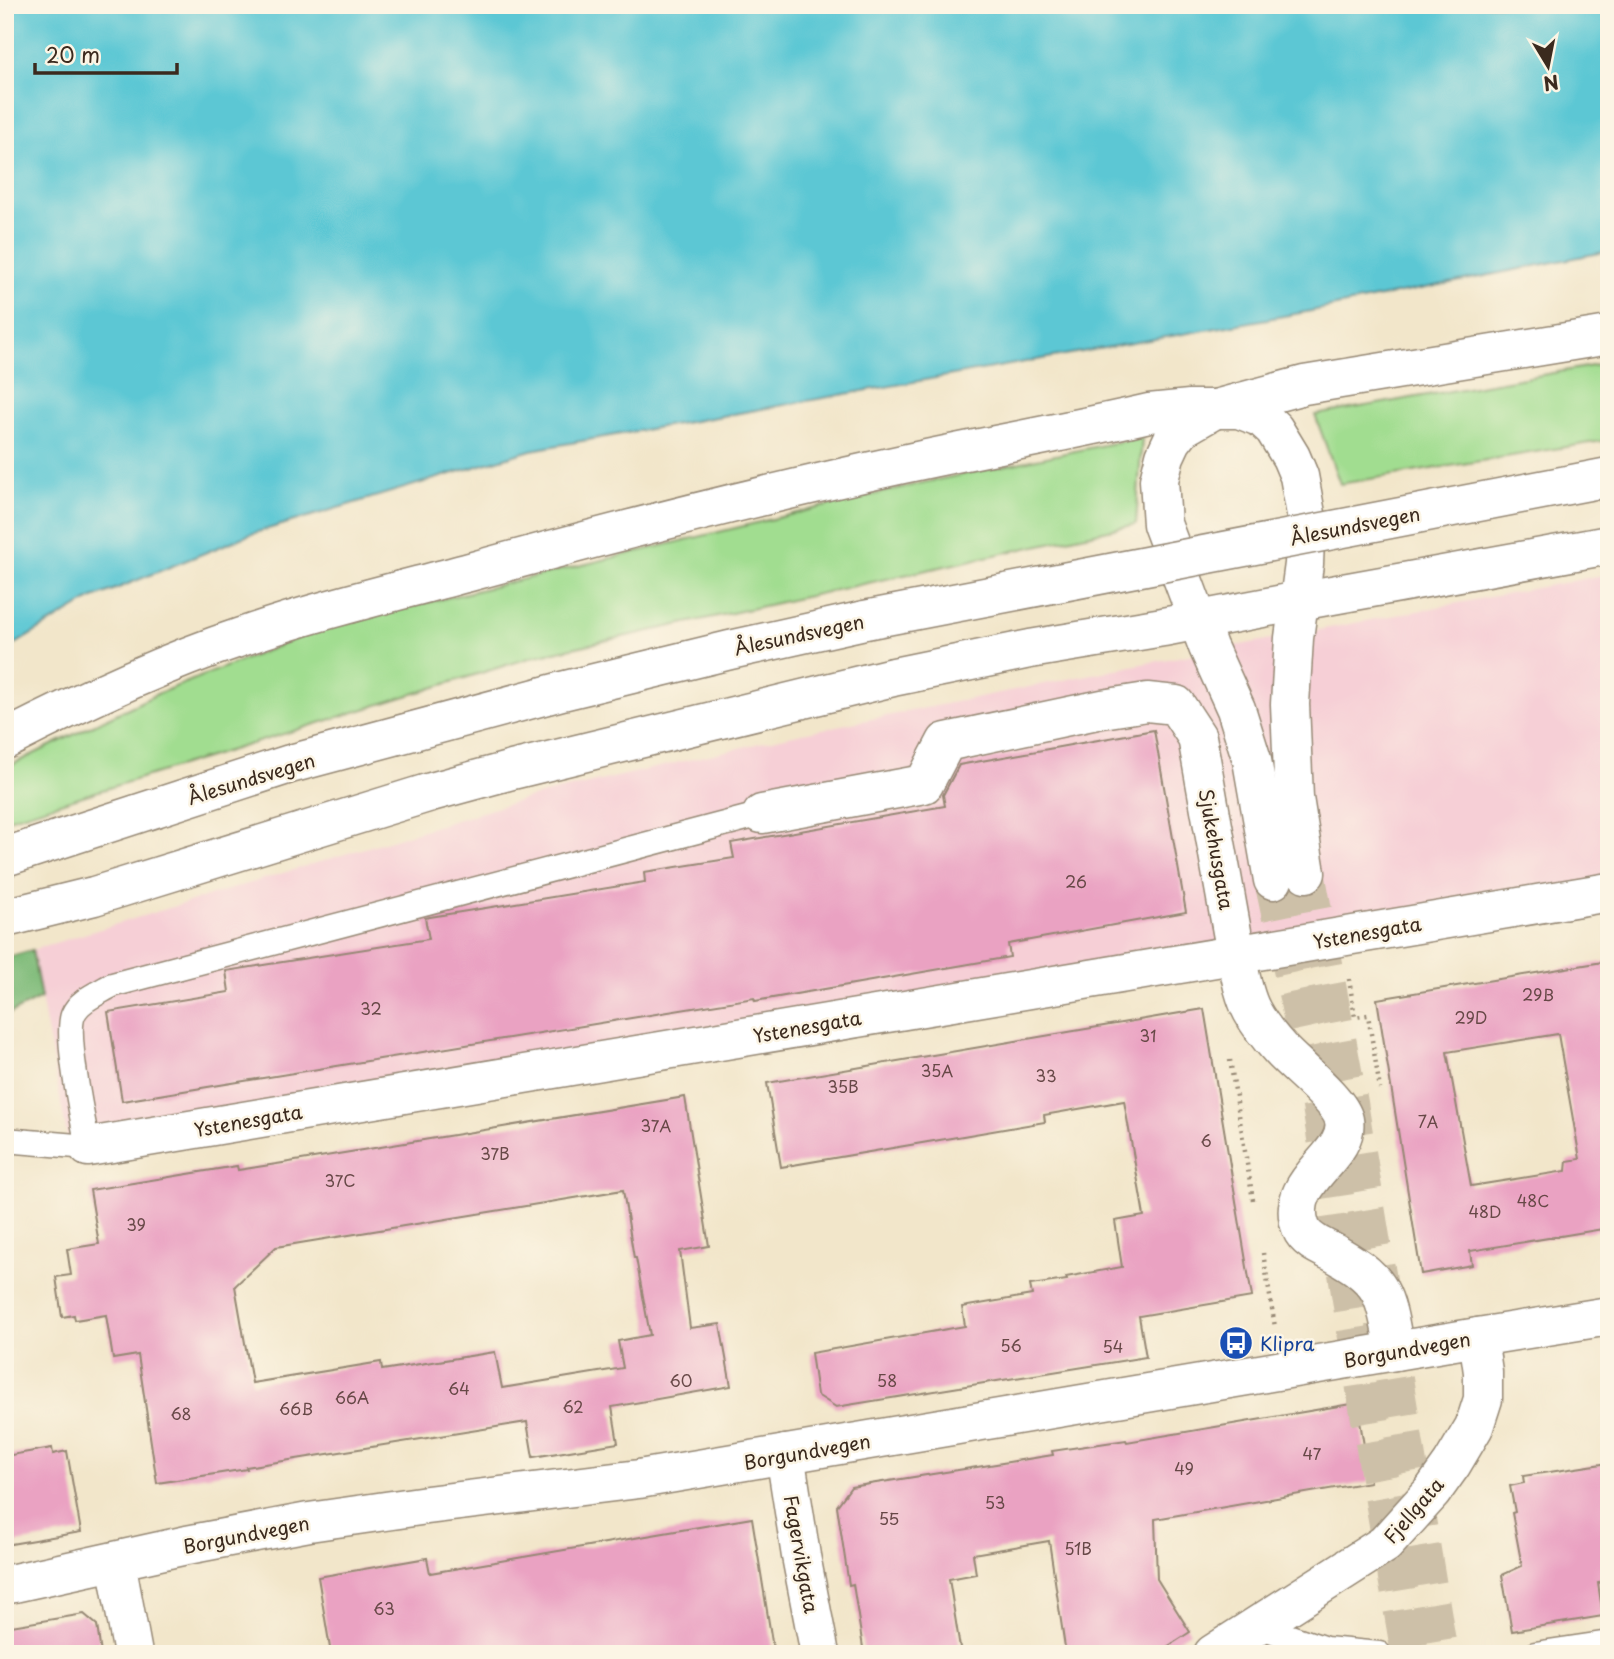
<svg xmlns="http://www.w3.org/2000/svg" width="1614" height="1659" font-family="'Playpen Sans',sans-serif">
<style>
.built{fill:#f6cfd6}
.green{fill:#a1dd90;stroke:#6e8457;stroke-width:2}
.forest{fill:#80bc7a;stroke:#5e734c;stroke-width:2}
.water{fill:#5bc7d4;stroke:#4b7879;stroke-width:2}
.building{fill:#eaa2c2;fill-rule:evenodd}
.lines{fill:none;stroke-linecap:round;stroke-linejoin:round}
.trunk-tunnel{stroke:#cdc0a8;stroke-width:38;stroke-dasharray:38 19;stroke-linecap:butt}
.service-casing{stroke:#968874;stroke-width:27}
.minor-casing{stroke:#968874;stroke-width:41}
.secondary-casing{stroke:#968874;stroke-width:41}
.trunk-casing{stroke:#968874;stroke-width:41}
.path{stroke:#968874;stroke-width:4.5;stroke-dasharray:2 5;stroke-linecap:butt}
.service{stroke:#fff;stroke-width:24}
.minor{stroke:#fff;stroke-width:38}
.secondary{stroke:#fff;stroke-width:38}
.trunk{stroke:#fff;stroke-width:38}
.trunk-bridge-casing{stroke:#968874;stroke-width:41;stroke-linecap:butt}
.trunk-bridge{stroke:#fff;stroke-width:38}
.labels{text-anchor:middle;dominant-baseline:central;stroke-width:5;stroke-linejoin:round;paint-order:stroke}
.number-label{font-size:16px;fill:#674847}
.street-label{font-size:19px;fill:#3b2a1e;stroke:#fcf5e5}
.transit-label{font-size:19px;fill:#164399;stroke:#fcf5e5;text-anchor:start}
</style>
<rect width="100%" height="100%" fill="#fcf5e5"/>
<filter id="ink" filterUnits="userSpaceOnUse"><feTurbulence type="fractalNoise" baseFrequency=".0143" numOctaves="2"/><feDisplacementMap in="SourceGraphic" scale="14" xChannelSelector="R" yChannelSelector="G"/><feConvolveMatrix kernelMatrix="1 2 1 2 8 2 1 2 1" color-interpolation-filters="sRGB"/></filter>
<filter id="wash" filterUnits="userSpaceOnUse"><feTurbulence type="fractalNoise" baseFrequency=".00686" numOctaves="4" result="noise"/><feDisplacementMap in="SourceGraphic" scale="28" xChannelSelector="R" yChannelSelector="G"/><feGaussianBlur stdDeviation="1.57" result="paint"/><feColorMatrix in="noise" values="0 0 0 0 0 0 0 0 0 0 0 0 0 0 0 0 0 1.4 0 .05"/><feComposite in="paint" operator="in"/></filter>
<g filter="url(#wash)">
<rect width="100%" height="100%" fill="#f2e6ca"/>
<polygon class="built" points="1609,574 1609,901 71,1156 32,950 528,798 798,734 1142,664"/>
<g class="green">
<polygon points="1609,363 1609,440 1340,484 1315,415"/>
<polygon points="1142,437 1136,524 536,656 5,820 5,768 157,694 326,627 917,484"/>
</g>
<polygon class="forest" points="32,950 41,998 5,1016 5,958"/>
<polygon class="water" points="5,5 1609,5 1609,251 1306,312 531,450 251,534 91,599 5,650"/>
<g id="blocks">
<g class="building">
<polygon points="1154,730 1186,912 1008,944 1010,957 755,1001 754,998 122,1101 108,1012 229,992 226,971 429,939 425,918 430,917 645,882 644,872 734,858 731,843 945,806 943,795 959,765"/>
<path d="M 1609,961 L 1609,1228 L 1470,1251 L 1472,1265 L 1421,1274 L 1377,999 ZM 1558,1034 L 1580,1159 L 1567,1161 L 1566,1171 L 1471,1186 L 1447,1052 Z"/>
<polygon points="1204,1009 1252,1297 1139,1316 1146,1357 836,1407 817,1395 811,1353 965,1326 962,1307 1032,1295 1030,1285 1067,1280 1066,1277 1122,1267 1115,1221 1144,1216 1124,1101 1044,1115 1045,1122 781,1167 767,1083"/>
<path d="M 685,1097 L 709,1246 L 680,1251 L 690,1328 L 720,1324 L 731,1386 L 612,1407 L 618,1443 L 533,1457 L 527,1422 L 246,1467 L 247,1469 L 157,1483 L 138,1355 L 113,1359 L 106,1315 L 75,1320 L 74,1315 L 62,1317 L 56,1277 L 71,1275 L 67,1249 L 99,1244 L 90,1190 L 237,1166 L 238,1170 L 283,1163 ZM 623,1190 L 634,1258 L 636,1258 L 650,1335 L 618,1341 L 623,1368 L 502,1388 L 495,1352 L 382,1370 L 381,1362 L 252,1383 L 235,1286 L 276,1247 Z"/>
<polygon points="1357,1403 1370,1482 1155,1519 1157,1579 1190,1632 1156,1654 1066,1654 1049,1541 973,1554 976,1574 949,1579 961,1654 864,1654 853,1584 849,1585 837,1506 851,1487 1053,1455 1052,1451 1126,1440 1127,1442"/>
<polygon points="52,1448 53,1454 67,1451 81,1532 5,1545 5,1456"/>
<polygon points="1609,1463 1609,1581 1598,1583 1603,1616 1512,1631 1502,1575 1522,1566 1512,1513 1515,1512 1510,1486 1524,1483 1523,1476"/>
<polygon points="752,1518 774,1654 386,1654 385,1647 348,1654 331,1654 318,1577 427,1558 430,1573"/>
<polygon points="84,1614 97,1625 101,1654 5,1654 5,1627"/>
</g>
</g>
</g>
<g filter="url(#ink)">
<use href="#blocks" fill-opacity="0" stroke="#968874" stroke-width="2"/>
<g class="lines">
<g class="trunk-tunnel">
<polyline points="1306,873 1349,1103 1439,1654"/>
<polyline points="1273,880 1321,1106 1365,1389 1410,1654"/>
</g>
<g class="service-casing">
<g id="service">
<path d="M 5,1140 L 88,1147 C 83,1121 65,1036 73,1015 C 79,1000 99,993 112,985 L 762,814"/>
<polyline points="1258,1626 1326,1649 1379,1654"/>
<polyline points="1535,1654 1609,1643"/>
</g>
</g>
<g class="minor-casing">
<g id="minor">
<path d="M 762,814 L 924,784 L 946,742 L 1102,709 L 1147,702 L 1176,705 L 1197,737 L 1236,954 C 1240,973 1243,994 1252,1011 C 1259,1024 1270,1038 1280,1049 C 1295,1066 1340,1100 1344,1120 C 1351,1157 1282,1180 1301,1228 C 1306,1241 1322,1247 1334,1253 C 1350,1262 1369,1273 1379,1290 C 1389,1308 1391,1332 1395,1351"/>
<polyline points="88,1147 1609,892"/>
<polyline points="785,1454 801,1556 820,1654"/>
<polyline points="116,1562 133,1654"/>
<polyline points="1213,1654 1385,1544 1432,1492 1452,1464 1474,1427 1483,1399 1483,1372 1478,1337"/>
</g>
</g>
<g class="secondary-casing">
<polyline id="secondary" points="5,1585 187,1545 309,1522 427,1505 639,1479 1478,1337 1609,1316"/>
</g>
<g class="trunk-casing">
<g id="trunk">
<path d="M 5,740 C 81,701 160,664 241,637 C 315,611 391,593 466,573 C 611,533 756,496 903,464 C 985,446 1067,432 1149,413 L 1190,409 L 1239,409 L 1262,418 L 1274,429 L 1291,457 L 1299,476 L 1306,514 L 1304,564 L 1294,638 L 1290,704 L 1294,798 L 1306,873"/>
<polyline points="5,857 290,764 562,691 730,650 865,620"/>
<polyline points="1273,880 1252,760 1236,709 1208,647 1162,524 1159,480 1165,456 1172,441 1182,428 1215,409 1304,385 1609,335"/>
<polyline points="5,918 94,896 431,792 512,770 893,677 1030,649 1163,627 1299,601 1609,545"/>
</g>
</g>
<g class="path">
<polyline points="1349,979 1355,1017 1368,1015 1380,1089"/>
<polyline points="1230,1060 1253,1200"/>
<polyline points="1263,1253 1275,1327"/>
</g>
<use href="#service" class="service"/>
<use href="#minor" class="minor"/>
<use href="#secondary" class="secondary"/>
<use href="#trunk" class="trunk"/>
<g class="trunk-bridge-casing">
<polyline id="trunk-bridge" points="865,620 1609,477"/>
</g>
<use href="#trunk-bridge" class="trunk-bridge"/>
</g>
</g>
<defs>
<g id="bus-disc" transform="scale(1.75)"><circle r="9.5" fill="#1a4fb4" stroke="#fcf5e5"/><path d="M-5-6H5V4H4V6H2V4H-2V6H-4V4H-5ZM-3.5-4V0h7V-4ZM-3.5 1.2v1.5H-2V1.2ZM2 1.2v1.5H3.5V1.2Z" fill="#fff"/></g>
</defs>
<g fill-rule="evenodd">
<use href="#bus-disc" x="1236" y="1343"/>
</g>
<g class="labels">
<g class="number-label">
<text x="1076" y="881">26</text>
<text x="1538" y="994">29B</text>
<text x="371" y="1008">32</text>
<text x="1471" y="1017">29D</text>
<text x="1148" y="1035">31</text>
<text x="937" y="1070">35A</text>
<text x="1046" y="1075">33</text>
<text x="843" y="1086">35B</text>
<text x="1428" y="1121">7A</text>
<text x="656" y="1125">37A</text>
<text x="1206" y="1140">6</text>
<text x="495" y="1153">37B</text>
<text x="340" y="1180">37C</text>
<text x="1533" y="1200">48C</text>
<text x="1485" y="1211">48D</text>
<text x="136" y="1224">39</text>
<text x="1011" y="1345">56</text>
<text x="1113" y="1346">54</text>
<text x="681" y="1380">60</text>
<text x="887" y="1380">58</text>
<text x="459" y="1388">64</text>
<text x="352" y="1397">66A</text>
<text x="573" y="1406">62</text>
<text x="296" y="1408">66B</text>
<text x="181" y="1413">68</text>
<text x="1312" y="1453">47</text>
<text x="1184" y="1468">49</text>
<text x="995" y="1502">53</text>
<text x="889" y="1518">55</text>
<text x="1078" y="1548">51B</text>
<text x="384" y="1608">63</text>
</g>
<g class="street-label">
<text transform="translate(1355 525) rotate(-11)">Ålesundsvegen</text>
<text transform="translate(799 634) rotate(-12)">Ålesundsvegen</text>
<text transform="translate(251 778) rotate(-17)">Ålesundsvegen</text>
<text transform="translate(1217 849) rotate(80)">Sjukehusgata</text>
<text transform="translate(1367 932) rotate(-10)">Ystenesgata</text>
<text transform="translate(807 1026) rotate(-10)">Ystenesgata</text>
<text transform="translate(248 1120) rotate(-10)">Ystenesgata</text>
<text transform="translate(1407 1349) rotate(-10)">Borgundvegen</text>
<text transform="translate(807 1451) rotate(-10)">Borgundvegen</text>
<text transform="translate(1413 1510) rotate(-49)">Fjellgata</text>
<text transform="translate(246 1534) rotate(-11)">Borgundvegen</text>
<text transform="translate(802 1554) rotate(80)">Fagervikgata</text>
</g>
<g class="transit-label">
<text x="1260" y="1343">Klipra</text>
</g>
</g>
<rect width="1614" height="1659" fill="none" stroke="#fcf5e5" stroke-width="28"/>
<g transform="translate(1548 66) rotate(170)" stroke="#fcf5e5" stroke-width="5" paint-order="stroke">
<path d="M0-5L12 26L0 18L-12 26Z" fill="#3b2a1e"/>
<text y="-10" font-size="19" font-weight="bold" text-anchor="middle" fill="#3b2a1e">N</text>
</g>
<path d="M35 63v10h142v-10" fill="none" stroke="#3b2a1e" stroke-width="3.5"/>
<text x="46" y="63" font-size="21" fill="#3b2a1e" stroke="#fcf5e5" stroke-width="5" paint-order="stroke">20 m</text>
</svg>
